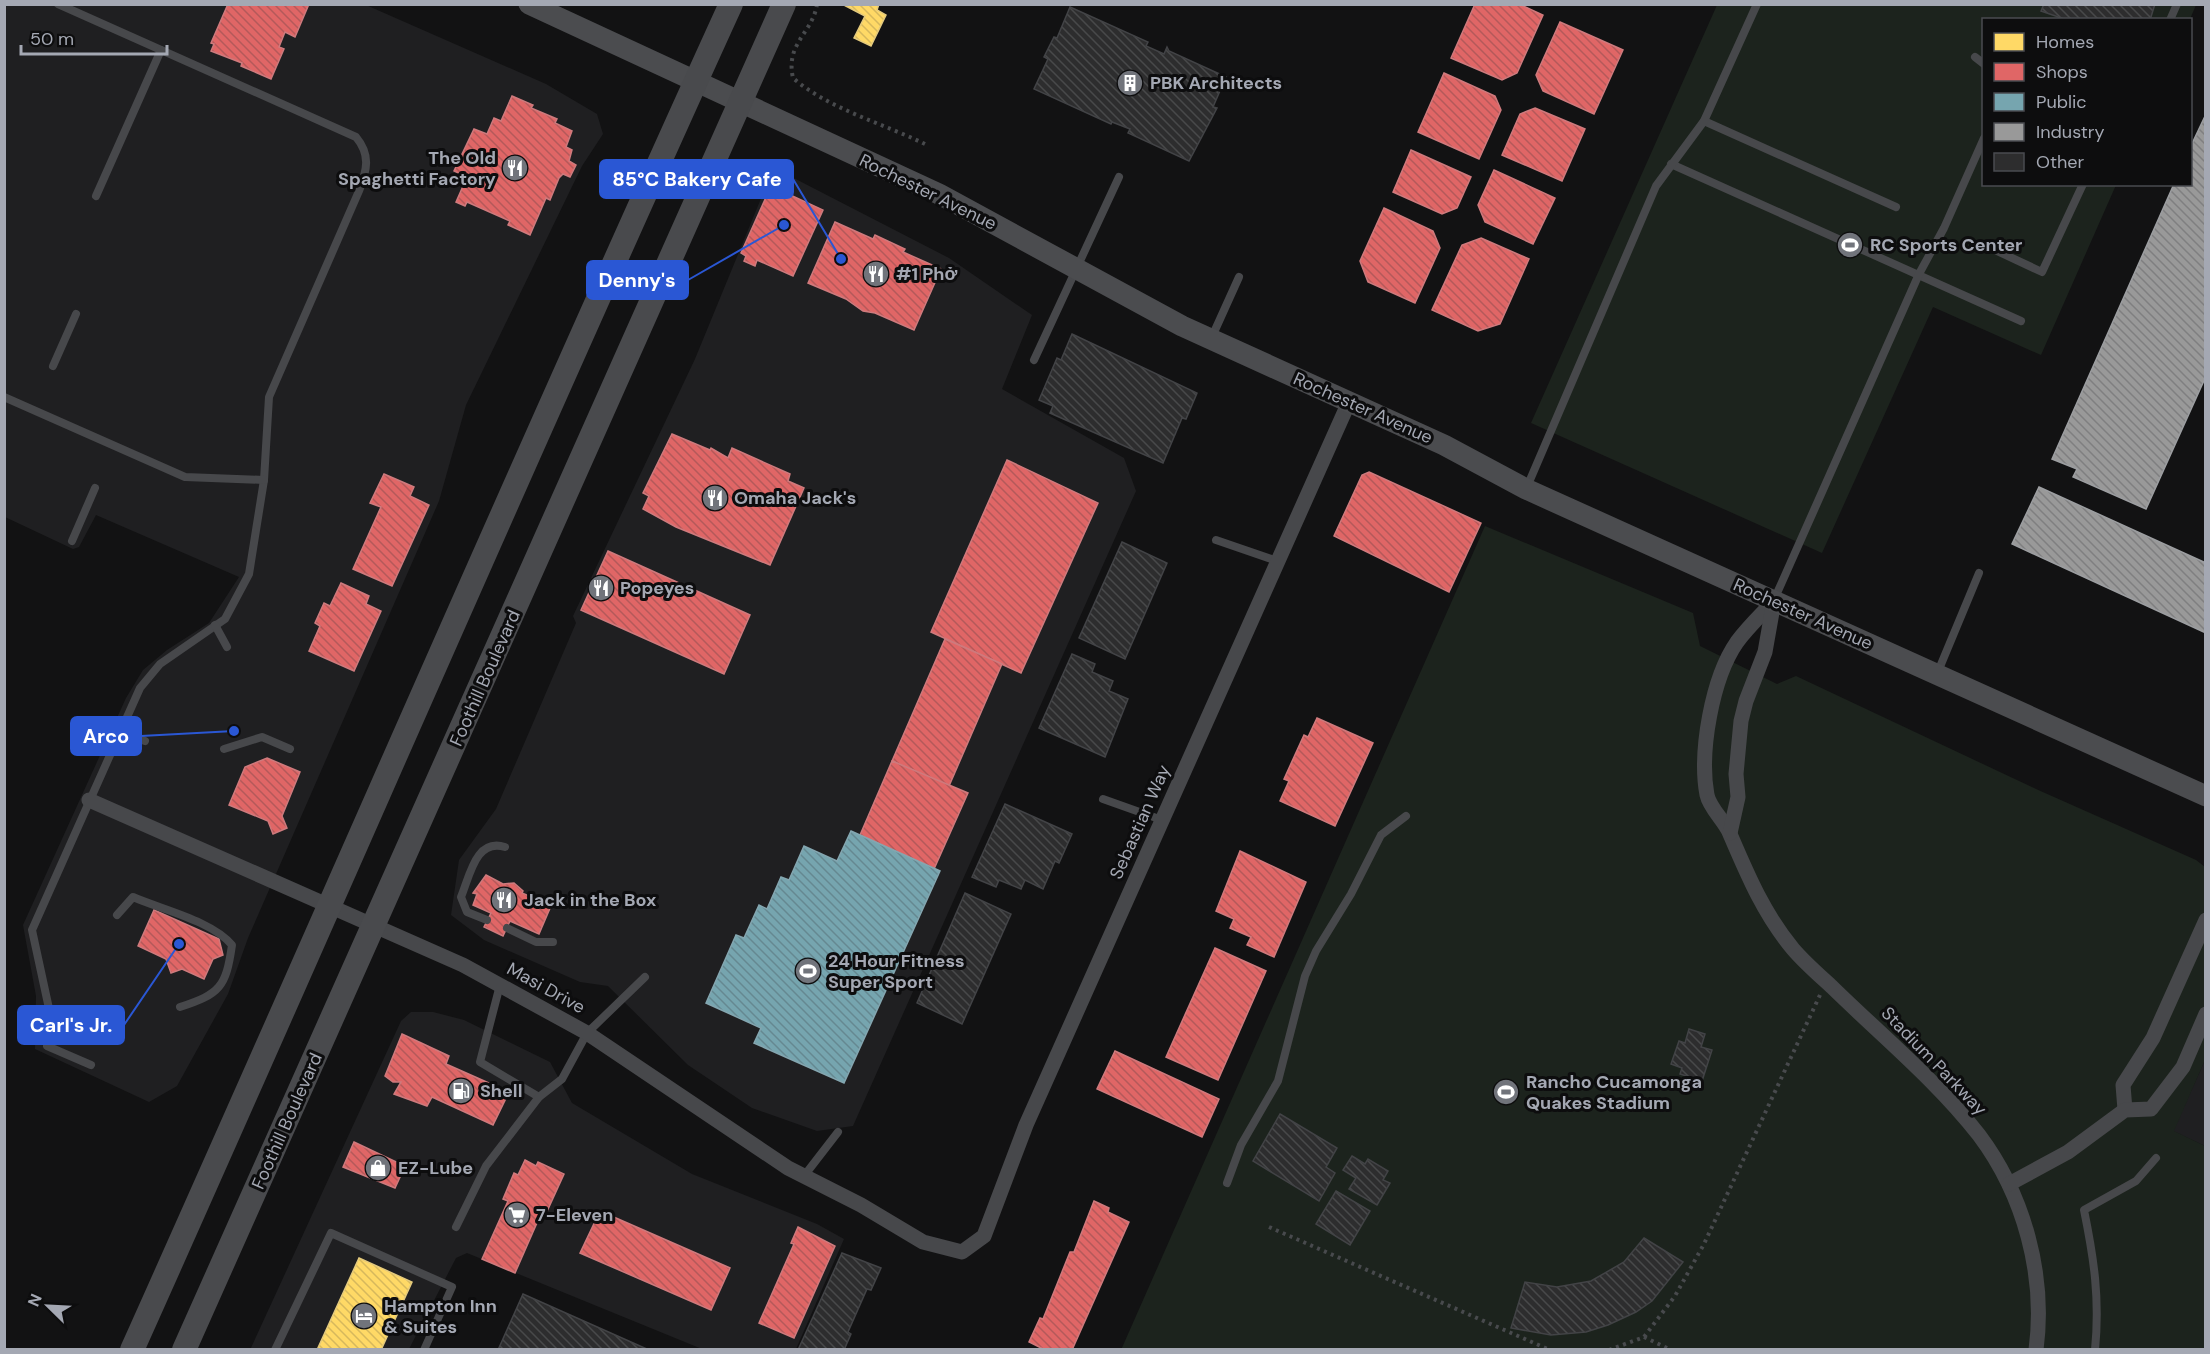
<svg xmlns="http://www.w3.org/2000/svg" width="2210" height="1354" font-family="'DM Sans',sans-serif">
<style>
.built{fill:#1f1f21}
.green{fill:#1c231d}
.homes{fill:url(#homes-back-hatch);stroke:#e4ca7d;stroke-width:1.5}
.shops{fill:url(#shops-back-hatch);stroke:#ce7a7d;stroke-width:1.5}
.public{fill:url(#public-back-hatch);stroke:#84a6b0;stroke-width:1.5}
.industry{fill:url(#industry-back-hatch);stroke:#9c9ea1;stroke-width:1.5}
.building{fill:url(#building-back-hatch);stroke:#424346;stroke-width:1.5}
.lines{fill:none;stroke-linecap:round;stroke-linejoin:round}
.path{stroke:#484a4d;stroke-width:4;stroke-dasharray:3 4.5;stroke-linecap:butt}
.service{stroke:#47484b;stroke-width:8}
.minor{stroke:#47484b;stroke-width:15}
.secondary{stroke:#4b4c4f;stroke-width:21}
.primary{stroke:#494a4d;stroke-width:24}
.labels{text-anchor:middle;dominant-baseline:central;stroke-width:6;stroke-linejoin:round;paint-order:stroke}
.poi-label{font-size:18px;font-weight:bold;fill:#a4a8b3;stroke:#0d0d0e;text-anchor:start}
.street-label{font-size:18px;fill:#a4a8b3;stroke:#0d0d0e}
.leader{fill:none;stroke:#2a57d4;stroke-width:2}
.callout-dot{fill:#2a57d4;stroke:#0d0d0e;stroke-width:2}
.callout{fill:#2a57d4;stroke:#2a57d4;stroke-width:2}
.callout-label{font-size:20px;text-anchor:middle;font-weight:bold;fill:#fff}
</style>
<defs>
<pattern id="homes-back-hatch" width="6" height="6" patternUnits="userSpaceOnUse" patternTransform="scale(1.5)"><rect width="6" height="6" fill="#ffd966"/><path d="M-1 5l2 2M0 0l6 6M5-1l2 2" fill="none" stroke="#d6b85c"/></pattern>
<pattern id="shops-back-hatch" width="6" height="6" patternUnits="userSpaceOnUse" patternTransform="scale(1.5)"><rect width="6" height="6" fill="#e06666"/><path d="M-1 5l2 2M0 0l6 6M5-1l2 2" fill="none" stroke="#b4595a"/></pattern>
<pattern id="public-back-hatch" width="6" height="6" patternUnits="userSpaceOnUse" patternTransform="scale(1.5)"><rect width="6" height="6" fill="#76a5af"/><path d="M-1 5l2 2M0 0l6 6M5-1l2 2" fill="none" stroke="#658891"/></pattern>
<pattern id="industry-back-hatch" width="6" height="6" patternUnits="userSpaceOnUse" patternTransform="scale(1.5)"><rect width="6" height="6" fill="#999"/><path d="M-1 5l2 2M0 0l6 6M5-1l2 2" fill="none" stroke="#7f7f80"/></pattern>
<pattern id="building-back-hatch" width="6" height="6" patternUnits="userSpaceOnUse" patternTransform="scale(1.5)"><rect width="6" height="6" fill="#2d2d2e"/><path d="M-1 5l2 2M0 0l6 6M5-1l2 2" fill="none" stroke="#48494a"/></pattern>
</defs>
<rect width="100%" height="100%" fill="#121213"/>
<g class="built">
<polygon points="5,5 366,5 546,84 597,114 603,134 582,166 466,405 439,501 248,938 228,994 177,1086 149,1102 35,1049 36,996 23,925 126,698 143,670 167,650 209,623 239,577 96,515 79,547 73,549 5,517"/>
<polygon points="784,173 949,258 1032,315 1002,389 1124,458 1136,491 853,1126 817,1131 752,1108 688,1065 608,986 580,982 484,940 451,915 459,860 496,809 576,623 573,616 695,359 769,179"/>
<polygon points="411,1012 433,1012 464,1020 550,1062 572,1103 692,1174 817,1224 844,1239 796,1349 702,1349 467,1253 456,1258 409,1349 250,1350 401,1021"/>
<polygon points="2205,1060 2205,1146 2173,1131"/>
</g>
<g class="green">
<polygon points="1717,5 2196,5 2190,19 1984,20 1984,184 2116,185 2041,355 1933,307 1822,553 1531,423"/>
<polygon points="1485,526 1693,613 1700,646 1777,684 1796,676 2036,789 2196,860 2205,867 2205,1060 2174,1131 2205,1146 2205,1349 1121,1350"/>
</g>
<g class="homes">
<polygon points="842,4 879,4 877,10 886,15 871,46 854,38 865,16"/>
<polygon points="359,1258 412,1282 381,1350 317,1350"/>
</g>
<g class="shops">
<polygon points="228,4 309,4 295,37 285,32 279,47 284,49 271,79 241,66 242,63 211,51 214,44 211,43"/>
<polygon points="1475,4 1519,4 1543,15 1517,73 1502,80 1451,58"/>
<polygon points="1560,22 1623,50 1594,114 1543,91 1536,75"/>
<polygon points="1444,73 1495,96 1501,110 1479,159 1418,132"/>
<polygon points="512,96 533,105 531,108 557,119 555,123 572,131 566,147 572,150 569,161 576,165 570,177 563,174 559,178 550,200 546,198 530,235 508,225 510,221 467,202 465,206 456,202 467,177 454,171 474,129 487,134 494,118 501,121"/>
<polygon points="1535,108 1585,129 1562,181 1502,155 1520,114"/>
<polygon points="1411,150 1471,177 1457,208 1442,214 1393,192"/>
<polygon points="1494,170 1555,198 1533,244 1485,222 1478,205"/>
<polygon points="771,186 823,210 793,276 757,260 755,266 744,261 746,256 741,253"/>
<polygon points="1384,208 1433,231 1440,248 1415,303 1368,282 1360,261"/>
<polygon points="835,222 873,239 875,235 905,249 903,252 941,269 914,330 875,313 863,311 846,299 808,283"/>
<polygon points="1481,238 1529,259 1500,324 1478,331 1432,310 1462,245"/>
<polygon points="672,434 710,450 711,448 728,458 732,448 790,474 788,481 804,488 770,565 676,527 643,509 649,496 643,493"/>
<polygon points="1007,460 1098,503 1021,673 931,632"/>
<polygon points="1369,472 1481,523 1449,592 1334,536 1362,475"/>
<polygon points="384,474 414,487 410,496 429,505 392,586 353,569 381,507 370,503"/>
<polygon points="608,551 750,615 724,674 581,610"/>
<polygon points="341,583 369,596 366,604 381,611 354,671 309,651 320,626 315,623 324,603 330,606"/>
<polygon points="945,639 1002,664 949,786 892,761"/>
<polygon points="1317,718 1373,743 1335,826 1280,801 1289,781 1284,779 1304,735 1308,737"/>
<polygon points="267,758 300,772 282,816 287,828 273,834 268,821 229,805 245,767"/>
<polygon points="892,761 968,793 934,869 860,835"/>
<polygon points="1240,851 1306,882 1274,957 1247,945 1251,937 1230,928 1234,919 1216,911"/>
<polygon points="486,875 503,884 514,883 523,891 522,893 551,906 539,934 510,921 503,936 484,927 491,913 473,905 477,894 473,893"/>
<polygon points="154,910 219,939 223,955 213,959 204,979 182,969 171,973 166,959 138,946"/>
<polygon points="1215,948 1266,971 1218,1080 1166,1057"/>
<polygon points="402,1034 449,1056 446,1064 509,1092 493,1125 432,1097 427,1106 394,1094 401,1082 393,1082 385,1076"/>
<polygon points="1115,1051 1219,1099 1202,1137 1097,1089"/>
<polygon points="354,1142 405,1166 395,1188 343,1167"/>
<polygon points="525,1160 536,1166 538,1162 564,1174 544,1218 540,1216 515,1273 482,1259 508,1201 503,1199 514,1173 518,1175"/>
<polygon points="1094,1201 1109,1208 1108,1212 1129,1222 1072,1350 1045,1350 1029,1342 1040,1318 1043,1319 1070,1252 1074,1252"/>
<polygon points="600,1211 730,1268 711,1310 580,1253"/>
<polygon points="798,1227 835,1246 794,1338 759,1323 794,1244 791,1243"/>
</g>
<polygon class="public" points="851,831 940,871 844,1083 754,1043 761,1028 706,1003 736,935 744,938 759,905 767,909 781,877 789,880 804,846 837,861"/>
<g class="industry">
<polygon points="2206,114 2206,376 2146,509 2073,477 2077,469 2052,459 2174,184 2190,184 2190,148"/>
<polygon points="2039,487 2206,563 2206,633 2012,544"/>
</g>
<g class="building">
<polygon points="2044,4 2155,4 2150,20 2067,20 2041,11"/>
<polygon points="1070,7 1148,42 1146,46 1164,54 1167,47 1169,51 1226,77 1213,107 1217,108 1189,161 1128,133 1130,129 1112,122 1111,124 1034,89 1048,59 1044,57 1054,37 1057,38"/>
<polygon points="1072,334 1197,393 1186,419 1182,418 1163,463 1050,413 1053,406 1039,400 1057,358 1061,360"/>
<polygon points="1122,542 1167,563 1125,659 1079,638"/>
<polygon points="1072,654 1095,664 1092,672 1113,681 1109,691 1128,699 1105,757 1039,728"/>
<polygon points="1005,804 1072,834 1059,863 1055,861 1043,889 1025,880 1021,889 999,880 996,887 972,877"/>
<polygon points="965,893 1011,914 962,1024 917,1003"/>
<polygon points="1689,1029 1705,1034 1701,1047 1712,1050 1702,1081 1680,1074 1682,1068 1671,1064 1679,1041 1685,1043"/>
<polygon points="1280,1114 1337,1148 1326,1167 1335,1173 1319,1201 1253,1161"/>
<polygon points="1352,1156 1365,1164 1368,1159 1388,1171 1383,1180 1390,1183 1377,1205 1349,1189 1356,1178 1343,1170"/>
<polygon points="1336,1191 1370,1211 1350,1245 1316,1224"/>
<polygon points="1644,1238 1683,1262 1652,1301 1636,1312 1608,1325 1586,1332 1551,1335 1511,1328 1525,1282 1557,1287 1591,1281 1624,1262"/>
<polygon points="842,1253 881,1268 871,1290 867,1289 848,1332 851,1334 844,1350 798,1350"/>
<polygon points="523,1294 649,1350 498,1350"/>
</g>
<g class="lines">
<g class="path">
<path d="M 817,4 C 813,33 785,43 793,78 C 829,109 882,123 925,144"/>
<polyline points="1269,1227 1550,1350"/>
<polyline points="1644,1337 1671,1350"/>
<polyline points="1609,1350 1644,1337 1675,1296 1704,1244 1820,995"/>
</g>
<g class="service">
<path d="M 58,4 L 356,137 C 371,155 367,170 359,191 L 269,397 L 264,480 L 249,574 L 225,619 L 160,664 L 140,688 L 32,930 L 53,1027 L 47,1046 L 91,1065"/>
<polyline points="2170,20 2177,4"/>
<polyline points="1975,57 1984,64"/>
<polyline points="1704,121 1896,207"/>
<polyline points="1671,164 2021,321"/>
<polyline points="96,196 161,50"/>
<polyline points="1995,250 2042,272 2083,184"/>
<polyline points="1211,339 1239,277"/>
<polyline points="1034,360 1119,177"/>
<polyline points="53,366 76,314"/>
<polyline points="4,397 185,477 264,480"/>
<polyline points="1527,487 1656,186 1704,121 1757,4"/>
<polyline points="1216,540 1277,561"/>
<polyline points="72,541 95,488"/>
<polyline points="1774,600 1919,274 1944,228 1984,138"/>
<polyline points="215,625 227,647"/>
<polyline points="1937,674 1979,573"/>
<polyline points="120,731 145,741"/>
<polyline points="224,749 262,737 290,749"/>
<polyline points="1103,799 1162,820"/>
<path d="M 117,915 L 133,897 C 163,910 212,921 232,945 C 226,987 220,994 180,1007"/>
<path d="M 487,920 L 467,912 L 461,897 C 470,875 476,838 505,847"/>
<polyline points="507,928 536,942 553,942"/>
<polyline points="500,985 480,1062 539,1097"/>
<polyline points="804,1176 838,1132"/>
<polyline points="1227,1183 1241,1145 1278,1081 1305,976 1316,951 1351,894 1381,835 1406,816"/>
<polyline points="456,1227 486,1166 539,1097 562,1079 587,1033 645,977"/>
<polyline points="275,1350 331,1233 452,1287 424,1350"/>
<path d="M 2095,1350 C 2100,1299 2094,1259 2084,1210 L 2136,1181 L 2156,1158"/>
</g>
<g class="minor">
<path d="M 1774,601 C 1762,614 1748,627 1737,642 C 1712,678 1699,752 1707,795 C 1710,809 1725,821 1730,834 C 1748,876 1764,914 1793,949 C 1805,963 1819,975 1832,987 C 1881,1035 1937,1081 1979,1135 C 2024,1195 2046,1275 2036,1350"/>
<polyline points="89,800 463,965 587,1033 788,1168 861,1205 923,1242 962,1252 984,1236 1026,1125 1349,402"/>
<polyline points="1730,833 1738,797 1736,774 1741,721 1746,701 1765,652 1774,601"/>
<polyline points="2125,1110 2123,1085 2153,1038 2206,920"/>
<polyline points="2009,1184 2068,1152 2125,1110 2151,1109 2183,1067 2206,1014"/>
</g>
<polyline class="secondary" points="529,4 939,194 1182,326 1444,445 1526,489 2206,796"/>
<g class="primary">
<path d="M 132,1350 C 333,902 527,451 731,4"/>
<polyline points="184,1350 784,4"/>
</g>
</g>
<defs>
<g id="building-disc" transform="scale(1.35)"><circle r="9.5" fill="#71747b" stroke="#0d0d0e"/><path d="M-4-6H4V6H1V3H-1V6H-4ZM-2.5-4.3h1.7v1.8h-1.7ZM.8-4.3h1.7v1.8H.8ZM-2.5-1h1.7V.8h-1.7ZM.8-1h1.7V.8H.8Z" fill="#fff"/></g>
<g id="restaurant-disc" transform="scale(1.35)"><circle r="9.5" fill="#71747b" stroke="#0d0d0e"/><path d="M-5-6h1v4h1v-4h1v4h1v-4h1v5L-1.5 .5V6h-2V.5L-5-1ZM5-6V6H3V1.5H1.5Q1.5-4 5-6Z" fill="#fff"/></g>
<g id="stadium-disc" transform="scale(1.35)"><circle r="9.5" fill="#71747b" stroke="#0d0d0e"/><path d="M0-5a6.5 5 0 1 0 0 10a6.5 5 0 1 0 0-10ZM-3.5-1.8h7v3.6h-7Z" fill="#fff"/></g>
<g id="fuel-disc" transform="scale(1.35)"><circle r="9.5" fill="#71747b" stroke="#0d0d0e"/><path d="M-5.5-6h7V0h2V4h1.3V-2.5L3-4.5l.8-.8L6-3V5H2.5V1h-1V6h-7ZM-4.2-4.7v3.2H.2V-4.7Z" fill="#fff"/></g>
<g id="shop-disc" transform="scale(1.35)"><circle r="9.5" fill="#71747b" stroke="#0d0d0e"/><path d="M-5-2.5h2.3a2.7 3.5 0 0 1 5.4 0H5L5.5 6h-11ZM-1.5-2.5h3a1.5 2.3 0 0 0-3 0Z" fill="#fff"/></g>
<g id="supermarket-disc" transform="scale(1.35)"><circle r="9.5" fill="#71747b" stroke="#0d0d0e"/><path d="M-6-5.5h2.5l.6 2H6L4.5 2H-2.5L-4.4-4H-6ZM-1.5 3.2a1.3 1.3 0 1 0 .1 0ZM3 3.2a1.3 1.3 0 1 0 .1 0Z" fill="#fff"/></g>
<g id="hotel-disc" transform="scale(1.35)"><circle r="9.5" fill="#71747b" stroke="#0d0d0e"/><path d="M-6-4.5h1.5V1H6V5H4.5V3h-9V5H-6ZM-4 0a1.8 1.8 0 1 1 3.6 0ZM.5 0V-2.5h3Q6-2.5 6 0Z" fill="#fff"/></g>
</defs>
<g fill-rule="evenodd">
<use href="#building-disc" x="1130" y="83"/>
<use href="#restaurant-disc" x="515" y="168"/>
<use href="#stadium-disc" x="1850" y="245"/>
<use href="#restaurant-disc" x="876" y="274"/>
<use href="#restaurant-disc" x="715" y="498"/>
<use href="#restaurant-disc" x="601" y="588"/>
<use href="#restaurant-disc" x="504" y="900"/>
<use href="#stadium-disc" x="808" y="971"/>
<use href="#fuel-disc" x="461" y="1091"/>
<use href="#stadium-disc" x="1506" y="1092"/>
<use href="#shop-disc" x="378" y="1168"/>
<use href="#supermarket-disc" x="517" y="1215"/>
<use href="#hotel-disc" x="364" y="1316"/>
</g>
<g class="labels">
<g class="poi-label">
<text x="1150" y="83">PBK Architects</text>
<text x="496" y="158" text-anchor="end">The Old<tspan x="496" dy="21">Spaghetti Factory</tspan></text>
<text x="1870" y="245">RC Sports Center</text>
<text x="896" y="274">#1 Phở</text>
<text x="734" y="498">Omaha Jack's</text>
<text x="620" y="588">Popeyes</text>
<text x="524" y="900">Jack in the Box</text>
<text x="828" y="961">24 Hour Fitness<tspan x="828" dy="21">Super Sport</tspan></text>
<text x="1526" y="1082">Rancho Cucamonga<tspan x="1526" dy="21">Quakes Stadium</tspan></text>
<text x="480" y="1091">Shell</text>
<text x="398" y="1168">EZ-Lube</text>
<text x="536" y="1215">7-Eleven</text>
<text x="384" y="1306">Hampton Inn<tspan x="384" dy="21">&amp; Suites</tspan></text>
</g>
<g class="street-label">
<text transform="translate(928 192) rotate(26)">Rochester Avenue</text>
<text transform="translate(1363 408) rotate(24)">Rochester Avenue</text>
<text transform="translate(1803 614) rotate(24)">Rochester Avenue</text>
<text transform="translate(485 678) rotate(-66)">Foothill Boulevard</text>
<text transform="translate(1140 822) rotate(-66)">Sebastian Way</text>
<text transform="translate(546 988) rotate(29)">Masi Drive</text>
<text transform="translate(1934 1061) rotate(46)">Stadium Parkway</text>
<text transform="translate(287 1121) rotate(-66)">Foothill Boulevard</text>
</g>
</g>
<path class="leader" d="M841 259L793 179M784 225L688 280M234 731L141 736M179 944L124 1025"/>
<g class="callout-dot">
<circle cx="841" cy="259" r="6"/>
<circle cx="784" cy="225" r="6"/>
<circle cx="234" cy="731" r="6"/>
<circle cx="179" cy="944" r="6"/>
</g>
<g class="callout">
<rect x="600" y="160" width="193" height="38" rx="6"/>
<rect x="587" y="261" width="101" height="38" rx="6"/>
<rect x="71" y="717" width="70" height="38" rx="6"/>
<rect x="18" y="1006" width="106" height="38" rx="6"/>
</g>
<g class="callout-label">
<text x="697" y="186">85°C Bakery Cafe</text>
<text x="637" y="287">Denny's</text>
<text x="106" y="743">Arco</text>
<text x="71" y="1032">Carl's Jr.</text>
</g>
<rect width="2210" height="1354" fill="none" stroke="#a4a8b3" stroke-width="12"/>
<rect x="1982" y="18" width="210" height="168" fill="#0d0d0e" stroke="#494b50" stroke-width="1.5"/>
<rect x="1994" y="33" width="30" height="18" fill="#ffd966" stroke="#494b50" stroke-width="1.5"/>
<text x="2036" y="48" font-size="18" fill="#a4a8b3">Homes</text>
<rect x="1994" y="63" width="30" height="18" fill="#e06666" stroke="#494b50" stroke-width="1.5"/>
<text x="2036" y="78" font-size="18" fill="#a4a8b3">Shops</text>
<rect x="1994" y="93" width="30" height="18" fill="#76a5af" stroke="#494b50" stroke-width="1.5"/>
<text x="2036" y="108" font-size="18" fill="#a4a8b3">Public</text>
<rect x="1994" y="123" width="30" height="18" fill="#999999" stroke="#494b50" stroke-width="1.5"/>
<text x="2036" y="138" font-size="18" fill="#a4a8b3">Industry</text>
<rect x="1994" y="153" width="30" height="18" fill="#2d2d2e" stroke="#494b50" stroke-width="1.5"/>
<text x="2036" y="168" font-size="18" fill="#a4a8b3">Other</text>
<g transform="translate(48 1306) rotate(294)" stroke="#0d0d0e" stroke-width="4.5" paint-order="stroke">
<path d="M0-4.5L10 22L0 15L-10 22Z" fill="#a4a8b3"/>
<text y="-9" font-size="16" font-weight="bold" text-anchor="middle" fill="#a4a8b3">N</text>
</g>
<path d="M21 45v9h146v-9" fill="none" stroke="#a4a8b3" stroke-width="3"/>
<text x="30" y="45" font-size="18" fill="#a4a8b3" stroke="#0d0d0e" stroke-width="4.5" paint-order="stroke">50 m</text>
</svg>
